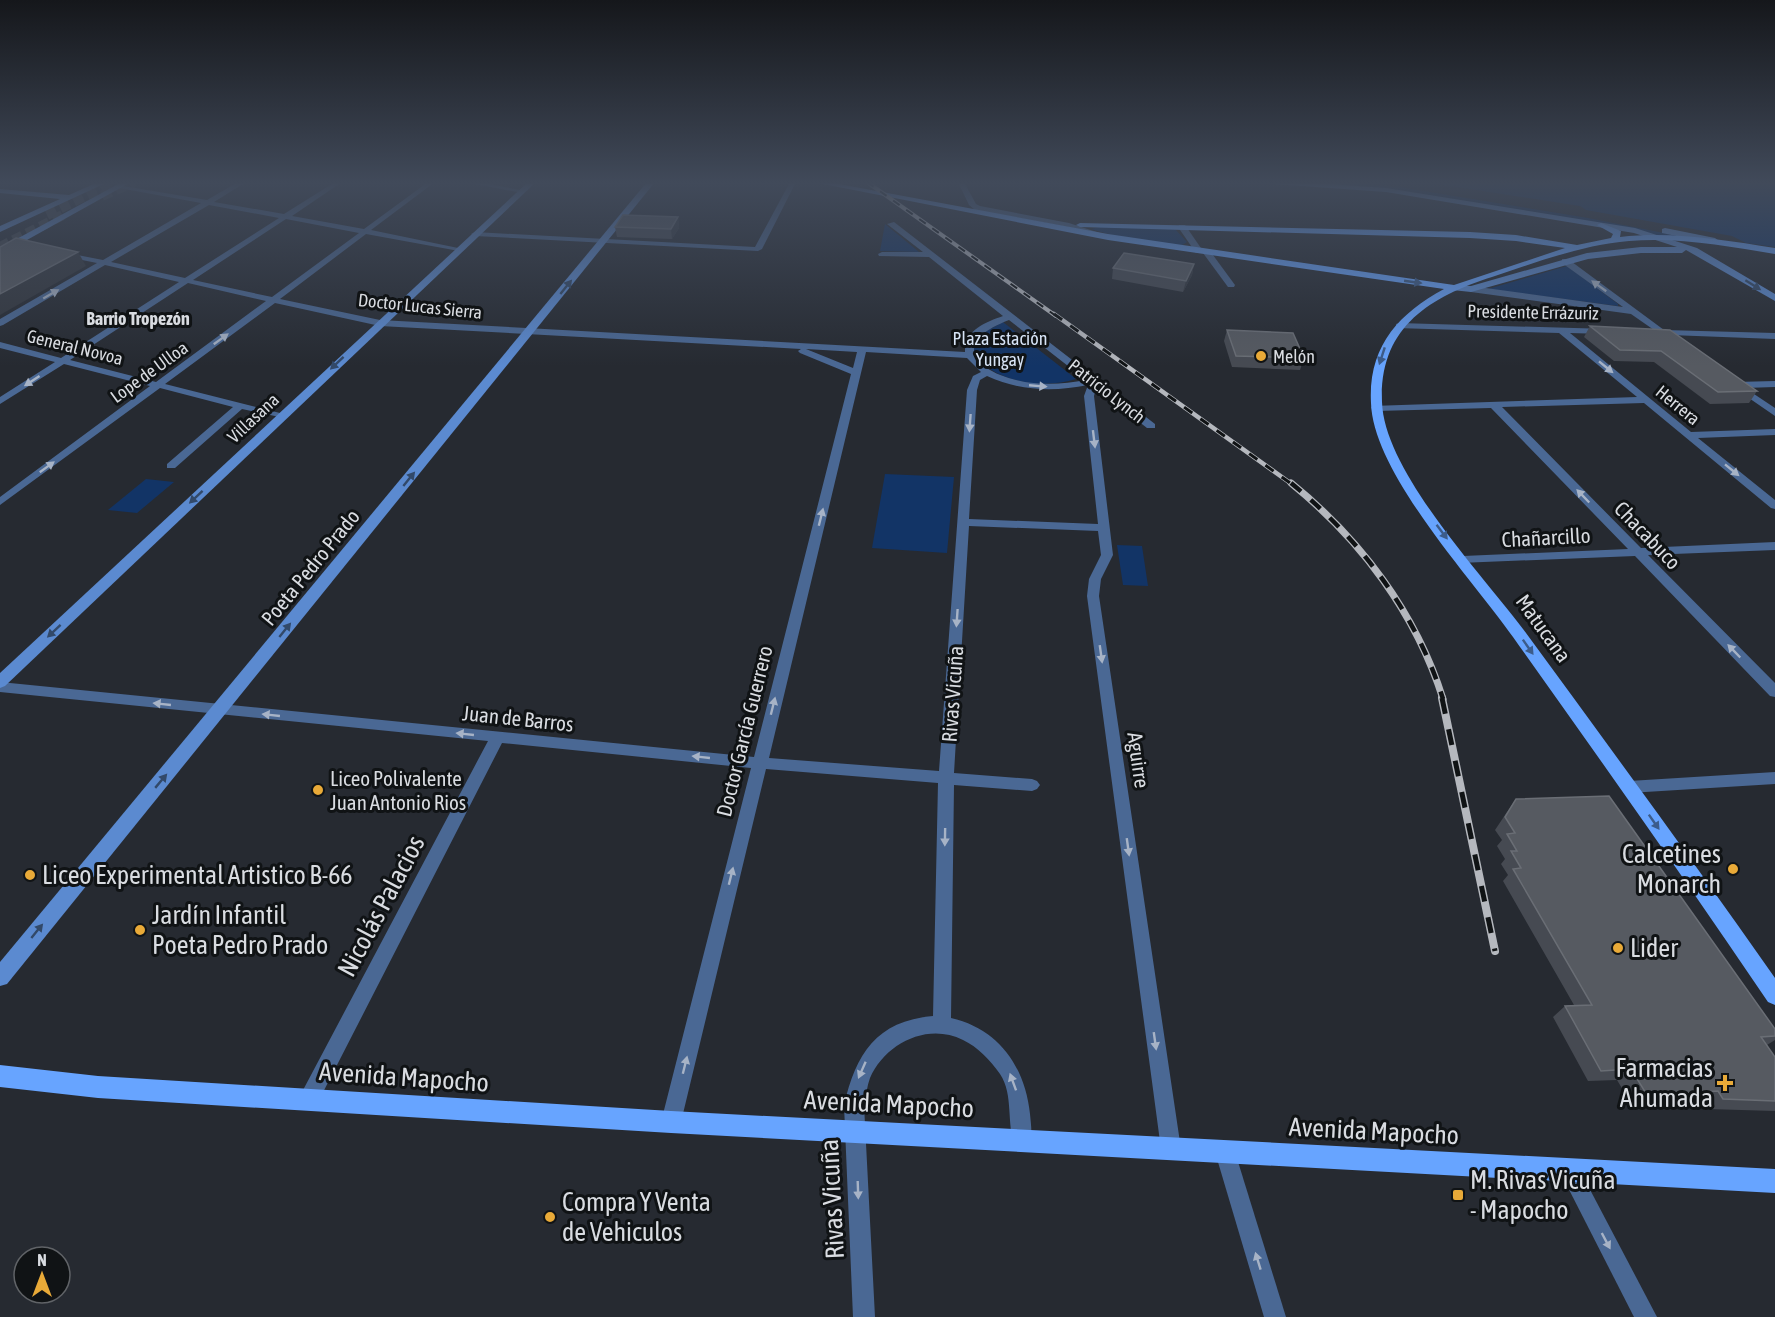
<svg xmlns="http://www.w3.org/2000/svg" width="1775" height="1317" font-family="'Asap Condensed',sans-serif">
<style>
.green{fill:#123466}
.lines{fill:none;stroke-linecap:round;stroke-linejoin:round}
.highway-tunnel{stroke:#41454b;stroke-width:10;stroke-dasharray:10 5;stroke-linecap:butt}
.street{fill:#4a6894;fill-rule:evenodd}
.secondary{fill:#5b8ad0;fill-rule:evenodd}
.primary{fill:#67a4ff;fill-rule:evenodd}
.rail-far3-casing{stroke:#b5b8be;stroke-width:4}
.rail-far2-casing{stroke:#b5b8be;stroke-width:4.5}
.rail-far1-casing{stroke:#b5b8be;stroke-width:7}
.rail-casing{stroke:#b5b8be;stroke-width:8}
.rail-far3{stroke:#101315;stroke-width:2;stroke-dasharray:8;stroke-linecap:butt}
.rail-far2{stroke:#101315;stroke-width:3;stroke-dasharray:10;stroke-linecap:butt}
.rail-far1{stroke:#101315;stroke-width:4.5;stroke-dasharray:13;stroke-linecap:butt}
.rail{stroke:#101315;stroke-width:5;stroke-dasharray:16;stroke-linecap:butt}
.wall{fill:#464a52}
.shaded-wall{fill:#33373e}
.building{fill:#565a61;stroke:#6a6e75;stroke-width:1.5}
.oneway{fill:#3c5c8a}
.oneway2{fill:#324969}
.oneway3{fill:#a7b3c6}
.poi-dot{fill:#e9aa38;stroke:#101315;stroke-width:2}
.labels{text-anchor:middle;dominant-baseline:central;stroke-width:6;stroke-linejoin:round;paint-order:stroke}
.far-street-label{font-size:18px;fill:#d9dce1;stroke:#101315}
.far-neighbourhood-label{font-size:18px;font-weight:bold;fill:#d9dce1;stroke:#101315}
.far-park-label{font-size:18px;fill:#d7e4f6;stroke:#101315}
.far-poi-label{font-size:18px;fill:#d9dce1;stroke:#101315;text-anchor:start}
.street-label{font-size:21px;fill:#d9dce1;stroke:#101315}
.poi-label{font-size:21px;fill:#d9dce1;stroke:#101315;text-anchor:start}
.near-poi-label{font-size:26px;fill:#d9dce1;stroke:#101315;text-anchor:start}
.near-street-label{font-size:26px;fill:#d9dce1;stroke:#101315}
</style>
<rect width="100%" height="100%" fill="#262a31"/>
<g class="green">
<polygon points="1292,182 1343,182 1399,187 1588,218 1679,236 1660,236 1378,188"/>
<polygon points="1425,182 1775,182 1775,247 1746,243 1732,236 1586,210 1580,206"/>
<polygon points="885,224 919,252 880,251"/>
<polygon points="1105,226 1174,228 1187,242 1181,246 1122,238 1091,229"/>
<polygon points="1567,266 1618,304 1618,306 1488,289"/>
<path d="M 1003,322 L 1075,378 L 1076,379 C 1042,390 989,382 971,349 L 974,338 Z"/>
<polygon points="885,474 954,477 947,553 872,548"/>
<polygon points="146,479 174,482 137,513 108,510"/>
<polygon points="1117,545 1142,546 1148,586 1123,585"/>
</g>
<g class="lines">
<g class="highway-tunnel">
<polyline points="102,196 134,182"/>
<polyline points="47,215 113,182"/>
<polyline points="0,247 63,215"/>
</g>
<g class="street">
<path d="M 238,182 L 246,182 L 214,202 L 284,214 L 335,182 L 342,182 L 292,216 L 364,229 L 428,182 L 435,182 L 371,230 L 463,249 L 459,251 L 366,234 L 280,299 L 380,320 L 965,352 C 964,330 986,322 1003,316 L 929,257 L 879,256 L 878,254 L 882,252 L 923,252 L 887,224 L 894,222 L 1155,424 L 1155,428 L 1147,428 L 1096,388 L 1094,396 L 1113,555 L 1101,579 L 1099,596 L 1181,1149 L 1178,1156 L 1171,1159 L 1164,1156 L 1161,1149 L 1087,596 L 1089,579 L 1101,555 L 1098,531 L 969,526 L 954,773 L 1032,779 L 1037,781 L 1040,785 L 1037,789 L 1032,791 L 954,785 L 951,1018 C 999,1029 1025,1067 1030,1114 C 1031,1125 1033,1136 1029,1146 L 1022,1149 L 1015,1146 C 1006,1124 1014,1095 1000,1074 C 990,1060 978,1047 963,1040 C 927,1022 885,1044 870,1078 C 867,1086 866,1096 864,1105 L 875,1317 L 853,1317 L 844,1105 C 856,1054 876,1021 933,1016 L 938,783 L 766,769 L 681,1122 L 678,1129 L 671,1132 L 664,1129 L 661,1122 L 751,768 L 502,743 L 316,1106 L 309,1109 L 302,1106 L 299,1099 L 302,1092 L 488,741 L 0,692 L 0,682 L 754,757 L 851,374 L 800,353 L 798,351 L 801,349 L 380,326 L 275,303 L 165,384 L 284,414 L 284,418 L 242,409 L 175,468 L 167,468 L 167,464 L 233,407 L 160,388 L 0,505 L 0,497 L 150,386 L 64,364 L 0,404 L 0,397 L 55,362 L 0,348 L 0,342 L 61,358 L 179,282 L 105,265 L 3,325 L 0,326 L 0,319 L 97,263 L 62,256 L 62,252 L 103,260 L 201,203 L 119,188 L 117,185 L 207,200 ZM 209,205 L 279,218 L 185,278 L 111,262 ZM 286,219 L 359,233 L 272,297 L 193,280 ZM 188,283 L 266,301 L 156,382 L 70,360 ZM 1009,320 L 1086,380 C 1066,384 1045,385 1025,382 C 977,373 947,344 1009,320 ZM 806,349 L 857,352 L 853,368 ZM 866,352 L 967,358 L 981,372 L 973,376 L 967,390 L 939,771 L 769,758 ZM 987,376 C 1019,391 1054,392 1088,385 L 1084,396 L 1098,524 L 969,519 L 977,390 L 980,380 Z"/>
<polygon points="465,182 479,182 525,191 522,193"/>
<polygon points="790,182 796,182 762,249 758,251 475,236 471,234 475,232 755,247"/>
<polygon points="958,182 964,182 976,204 980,206 1069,223 1106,235 1102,237 1068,227 975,210 969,205"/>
<polygon points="1179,225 1185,225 1203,251 1202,253 1196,253 1178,227"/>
<polygon points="1204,251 1210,251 1235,285 1234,287 1228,287 1203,253"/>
<polygon points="1562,259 1568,259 1664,330 1775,333 1775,339 1670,335 1666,338 1654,334 1654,330 1631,314 1471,292 1467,289 1471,286 1623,307 1562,263"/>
<polygon points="1399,323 1608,329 1609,331 1605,334 1570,333 1691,432 1775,429 1775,435 1698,438 1775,500 1775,509 1771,508 1644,403 1502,407 1641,548 1775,542 1775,550 1648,555 1775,683 1775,697 1770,696 1635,556 1459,563 1457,560 1463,556 1628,549 1491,408 1376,411 1371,408 1372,406 1637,397 1559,333 1396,328 1396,324"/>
<polygon points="1775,381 1775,387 1745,388 1775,408 1775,416 1730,385 1735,382"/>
<polygon points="1775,772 1775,784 1629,793 1624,791 1621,787 1624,783 1629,781"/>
<polygon points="1225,1142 1232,1145 1235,1152 1286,1317 1264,1317 1215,1152 1218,1145"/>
<polygon points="1569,1160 1576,1163 1657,1317 1634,1317 1559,1170 1562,1163"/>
</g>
<g class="secondary">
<polygon points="98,182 108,182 0,232 0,226 60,199 0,193 0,189 69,195"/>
<polygon points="122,182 131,182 0,255 0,248"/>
<polygon points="528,182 536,182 5,686 0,688 0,673"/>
<polygon points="647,182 655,182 7,984 0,986 0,962"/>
<polygon points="1269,182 1302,182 1386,188 1635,228 1697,248 1775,294 1775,301 1686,250 1682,253 1641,253 1588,259 1471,292 1452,290 1447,287 1449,285 1471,286 1587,253 1641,247 1677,247 1634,233 1386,192 1273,184"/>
<polygon points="1665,228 1715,238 1719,241 1715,244 1662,233 1662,229"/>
</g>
<g class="primary">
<path d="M 813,182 L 828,182 L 1108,234 L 1454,285 L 1565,248 L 1516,241 L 1470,238 L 1080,227 L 1076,225 L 1080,223 L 1470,232 L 1516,235 L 1577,245 L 1611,238 L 1613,234 L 1597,225 L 1601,223 L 1621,231 L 1620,237 C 1672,231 1724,240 1775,248 L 1775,254 C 1727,246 1678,237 1629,241 C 1582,245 1537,262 1492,277 C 1429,297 1379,328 1382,402 C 1384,471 1481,573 1523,629 C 1608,745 1693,861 1775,978 L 1775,1005 L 1768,1002 C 1685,879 1599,758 1513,637 C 1472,579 1373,473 1371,403 C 1368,347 1398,314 1444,289 L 1108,240 Z"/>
<polygon points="0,1065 98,1076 671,1111 1775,1169 1775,1193 671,1133 98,1098 0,1087"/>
</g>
<g class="rail-far3-casing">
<polyline id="rail-far3" points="867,182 1056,316"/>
</g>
<g class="rail-far2-casing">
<polyline id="rail-far2" points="1054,314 1293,485"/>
</g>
<g class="rail-far1-casing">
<path id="rail-far1" d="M 1291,483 C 1361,540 1416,613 1443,699"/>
</g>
<g class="rail-casing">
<polyline id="rail" points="1442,698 1495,951"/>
</g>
<use href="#rail-far3" class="rail-far3"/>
<use href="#rail-far2" class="rail-far2"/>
<use href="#rail-far1" class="rail-far1"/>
<use href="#rail" class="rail"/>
</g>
<g class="wall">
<polygon points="678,217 679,228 672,239 617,237 615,227"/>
<polygon points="1194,264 1192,275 1183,292 1112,279 1113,268"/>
<polygon points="1590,326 1670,330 1757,391 1749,403 1710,404 1654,362 1614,361 1584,337"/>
<polygon points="1227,330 1304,358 1300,370 1232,367 1224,341"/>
<polygon points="1516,799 1775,1029 1775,1040 1767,1045 1775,1057 1775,1111 1707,1109 1703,1102 1632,1105 1617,1080 1588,1081 1553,1017 1565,1006 1574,1005 1503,881 1508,875 1501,864 1505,859 1497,846 1502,840 1495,830 1507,812"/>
</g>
<g class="shaded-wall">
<polygon points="678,217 679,228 672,239 671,229"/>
<polygon points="78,252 86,266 0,315 0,294"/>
<polygon points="1194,264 1192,275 1183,292 1186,281"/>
</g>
<g class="building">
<polygon points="623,215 678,217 671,229 615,227"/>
<polygon points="16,238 78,252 0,294 0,247"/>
<polygon points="1124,253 1194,264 1186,281 1113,268"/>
<polygon points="1590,326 1670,330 1757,391 1718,392 1661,351 1620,350"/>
<polygon points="1227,330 1293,333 1304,358 1236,356"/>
<polygon points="1609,796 1775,1029 1775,1036 1761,1037 1775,1057 1775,1101 1723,1099 1718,1091 1647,1095 1631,1069 1601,1071 1565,1006 1592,1005 1513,869 1521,868 1511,851 1517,851 1507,834 1515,833 1505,817 1516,799"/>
</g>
<defs><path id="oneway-solid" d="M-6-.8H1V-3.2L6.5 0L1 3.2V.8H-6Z" transform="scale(1.5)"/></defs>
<g class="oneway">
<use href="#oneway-solid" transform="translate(1413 282) rotate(8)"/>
<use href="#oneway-solid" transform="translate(1382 356) rotate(108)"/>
<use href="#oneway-solid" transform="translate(1442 532) rotate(53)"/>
<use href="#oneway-solid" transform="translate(1528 647) rotate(55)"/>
<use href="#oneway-solid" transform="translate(1654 822) rotate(55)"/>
</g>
<g class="oneway2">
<use href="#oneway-solid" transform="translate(1753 285) rotate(32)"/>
<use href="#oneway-solid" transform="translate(566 287) rotate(-51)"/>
<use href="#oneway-solid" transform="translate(337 363) rotate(137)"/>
<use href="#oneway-solid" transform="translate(409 479) rotate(-51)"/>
<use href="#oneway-solid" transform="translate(196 497) rotate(137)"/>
<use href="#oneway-solid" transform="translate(285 630) rotate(-51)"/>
<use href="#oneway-solid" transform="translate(54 631) rotate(137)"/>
<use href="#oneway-solid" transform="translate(161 781) rotate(-50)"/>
<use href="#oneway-solid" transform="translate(37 931) rotate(-51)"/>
</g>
<g class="oneway3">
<use href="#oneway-solid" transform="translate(1599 286) rotate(-144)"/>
<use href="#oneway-solid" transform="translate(51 294) rotate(-30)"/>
<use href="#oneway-solid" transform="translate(221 339) rotate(-36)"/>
<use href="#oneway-solid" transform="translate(1606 367) rotate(39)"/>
<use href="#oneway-solid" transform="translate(32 381) rotate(147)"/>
<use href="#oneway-solid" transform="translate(1038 386) rotate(5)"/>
<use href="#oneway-solid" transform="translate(970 423) rotate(94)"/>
<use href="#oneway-solid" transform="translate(1094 439) rotate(83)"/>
<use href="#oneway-solid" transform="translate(47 467) rotate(-36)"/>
<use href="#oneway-solid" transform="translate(1732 470) rotate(39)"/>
<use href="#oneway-solid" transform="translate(1583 496) rotate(-134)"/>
<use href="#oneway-solid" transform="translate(821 517) rotate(-76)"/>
<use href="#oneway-solid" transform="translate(957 618) rotate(94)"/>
<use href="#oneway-solid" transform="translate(1734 651) rotate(-134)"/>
<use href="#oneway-solid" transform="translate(1101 654) rotate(82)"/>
<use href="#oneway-solid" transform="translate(162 704) rotate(-174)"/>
<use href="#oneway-solid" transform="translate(773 706) rotate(-76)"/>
<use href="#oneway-solid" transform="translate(271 715) rotate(-174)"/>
<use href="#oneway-solid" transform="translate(465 734) rotate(-174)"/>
<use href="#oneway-solid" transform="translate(701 757) rotate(-174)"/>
<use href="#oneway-solid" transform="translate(945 837) rotate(91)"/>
<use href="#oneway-solid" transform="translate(1128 847) rotate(82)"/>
<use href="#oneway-solid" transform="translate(731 876) rotate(-76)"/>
<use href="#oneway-solid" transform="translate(1155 1041) rotate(82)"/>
<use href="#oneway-solid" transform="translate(685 1065) rotate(-76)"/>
<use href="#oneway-solid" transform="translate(862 1070) rotate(114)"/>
<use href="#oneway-solid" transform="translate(1013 1082) rotate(-110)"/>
<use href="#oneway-solid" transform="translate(858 1190) rotate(88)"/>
<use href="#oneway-solid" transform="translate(1606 1241) rotate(62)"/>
<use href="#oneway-solid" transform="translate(1258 1261) rotate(-107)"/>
</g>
<linearGradient id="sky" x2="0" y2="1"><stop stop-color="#15171b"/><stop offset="0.5" stop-color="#414a5a"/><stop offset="1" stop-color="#414a5a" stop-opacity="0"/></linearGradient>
<rect width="1775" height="366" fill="url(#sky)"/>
<g class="poi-dot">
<circle cx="1261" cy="356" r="6"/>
<circle cx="318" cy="790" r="6"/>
<circle cx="1733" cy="869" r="6"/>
<circle cx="30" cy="875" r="6"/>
<circle cx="140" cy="930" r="6"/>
<circle cx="1618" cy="948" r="6"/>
<path d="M1722 1074h6v6h6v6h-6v6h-6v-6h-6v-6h6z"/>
<rect x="1452" y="1189" width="12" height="12" rx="3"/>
<circle cx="550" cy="1217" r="6"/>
</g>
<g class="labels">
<g class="far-street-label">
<text transform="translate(420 306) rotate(6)">Doctor Lucas Sierra</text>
<text transform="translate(1533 312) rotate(1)">Presidente Errázuriz</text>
<text transform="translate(75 347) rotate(14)">General Novoa</text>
<text transform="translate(149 372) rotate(-36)">Lope de Ulloa</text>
<text transform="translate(1107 391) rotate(38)">Patricio Lynch</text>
<text transform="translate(1678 405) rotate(39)">Herrera</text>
<text transform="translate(253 418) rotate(-43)">Villasana</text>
</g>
<g class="far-neighbourhood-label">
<text x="138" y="318">Barrio Tropezón</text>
</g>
<g class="far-park-label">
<text x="1000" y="338">Plaza Estación<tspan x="1000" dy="21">Yungay</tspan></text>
</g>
<g class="far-poi-label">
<text x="1273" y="356">Melón</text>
</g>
<g class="street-label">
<text transform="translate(1648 535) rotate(46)">Chacabuco</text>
<text transform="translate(1546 537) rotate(-3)">Chañarcillo</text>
<text transform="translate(310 567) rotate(-51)">Poeta Pedro Prado</text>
<text transform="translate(1544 628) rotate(54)">Matucana</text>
<text transform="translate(952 694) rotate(-86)">Rivas Vicuña</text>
<text transform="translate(518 718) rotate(6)">Juan de Barros</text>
<text transform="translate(744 731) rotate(-76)">Doctor García Guerrero</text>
<text transform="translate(1139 760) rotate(82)">Aguirre</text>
</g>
<g class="poi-label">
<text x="330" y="778">Liceo Polivalente<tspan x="330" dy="24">Juan Antonio Rios</tspan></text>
</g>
<g class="near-poi-label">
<text x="1721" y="854" text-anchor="end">Calcetines<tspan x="1721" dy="30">Monarch</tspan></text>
<text x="42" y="875">Liceo Experimental Artistico B-66</text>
<text x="152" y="915">Jardín Infantil<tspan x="152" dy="30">Poeta Pedro Prado</tspan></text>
<text x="1630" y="948">Lider</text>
<text x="1713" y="1068" text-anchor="end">Farmacias<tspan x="1713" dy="30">Ahumada</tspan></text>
<text x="1470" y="1180">M. Rivas Vicuña<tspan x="1470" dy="30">- Mapocho</tspan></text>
<text x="562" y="1202">Compra Y Venta<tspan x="562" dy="30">de Vehiculos</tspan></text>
</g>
<g class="near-street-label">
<text transform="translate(381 906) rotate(-62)">Nicolás Palacios</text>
<text transform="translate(404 1077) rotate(4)">Avenida Mapocho</text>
<text transform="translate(889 1104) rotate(3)">Avenida Mapocho</text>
<text transform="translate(1374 1131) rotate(3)">Avenida Mapocho</text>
<text transform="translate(832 1199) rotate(-93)">Rivas Vicuña</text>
</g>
</g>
<g transform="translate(42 1275)"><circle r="28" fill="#101315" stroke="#606367" stroke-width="1.5"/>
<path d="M0-4.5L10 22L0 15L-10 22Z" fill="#e9aa38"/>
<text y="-9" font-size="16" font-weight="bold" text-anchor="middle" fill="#d9dce1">N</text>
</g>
</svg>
